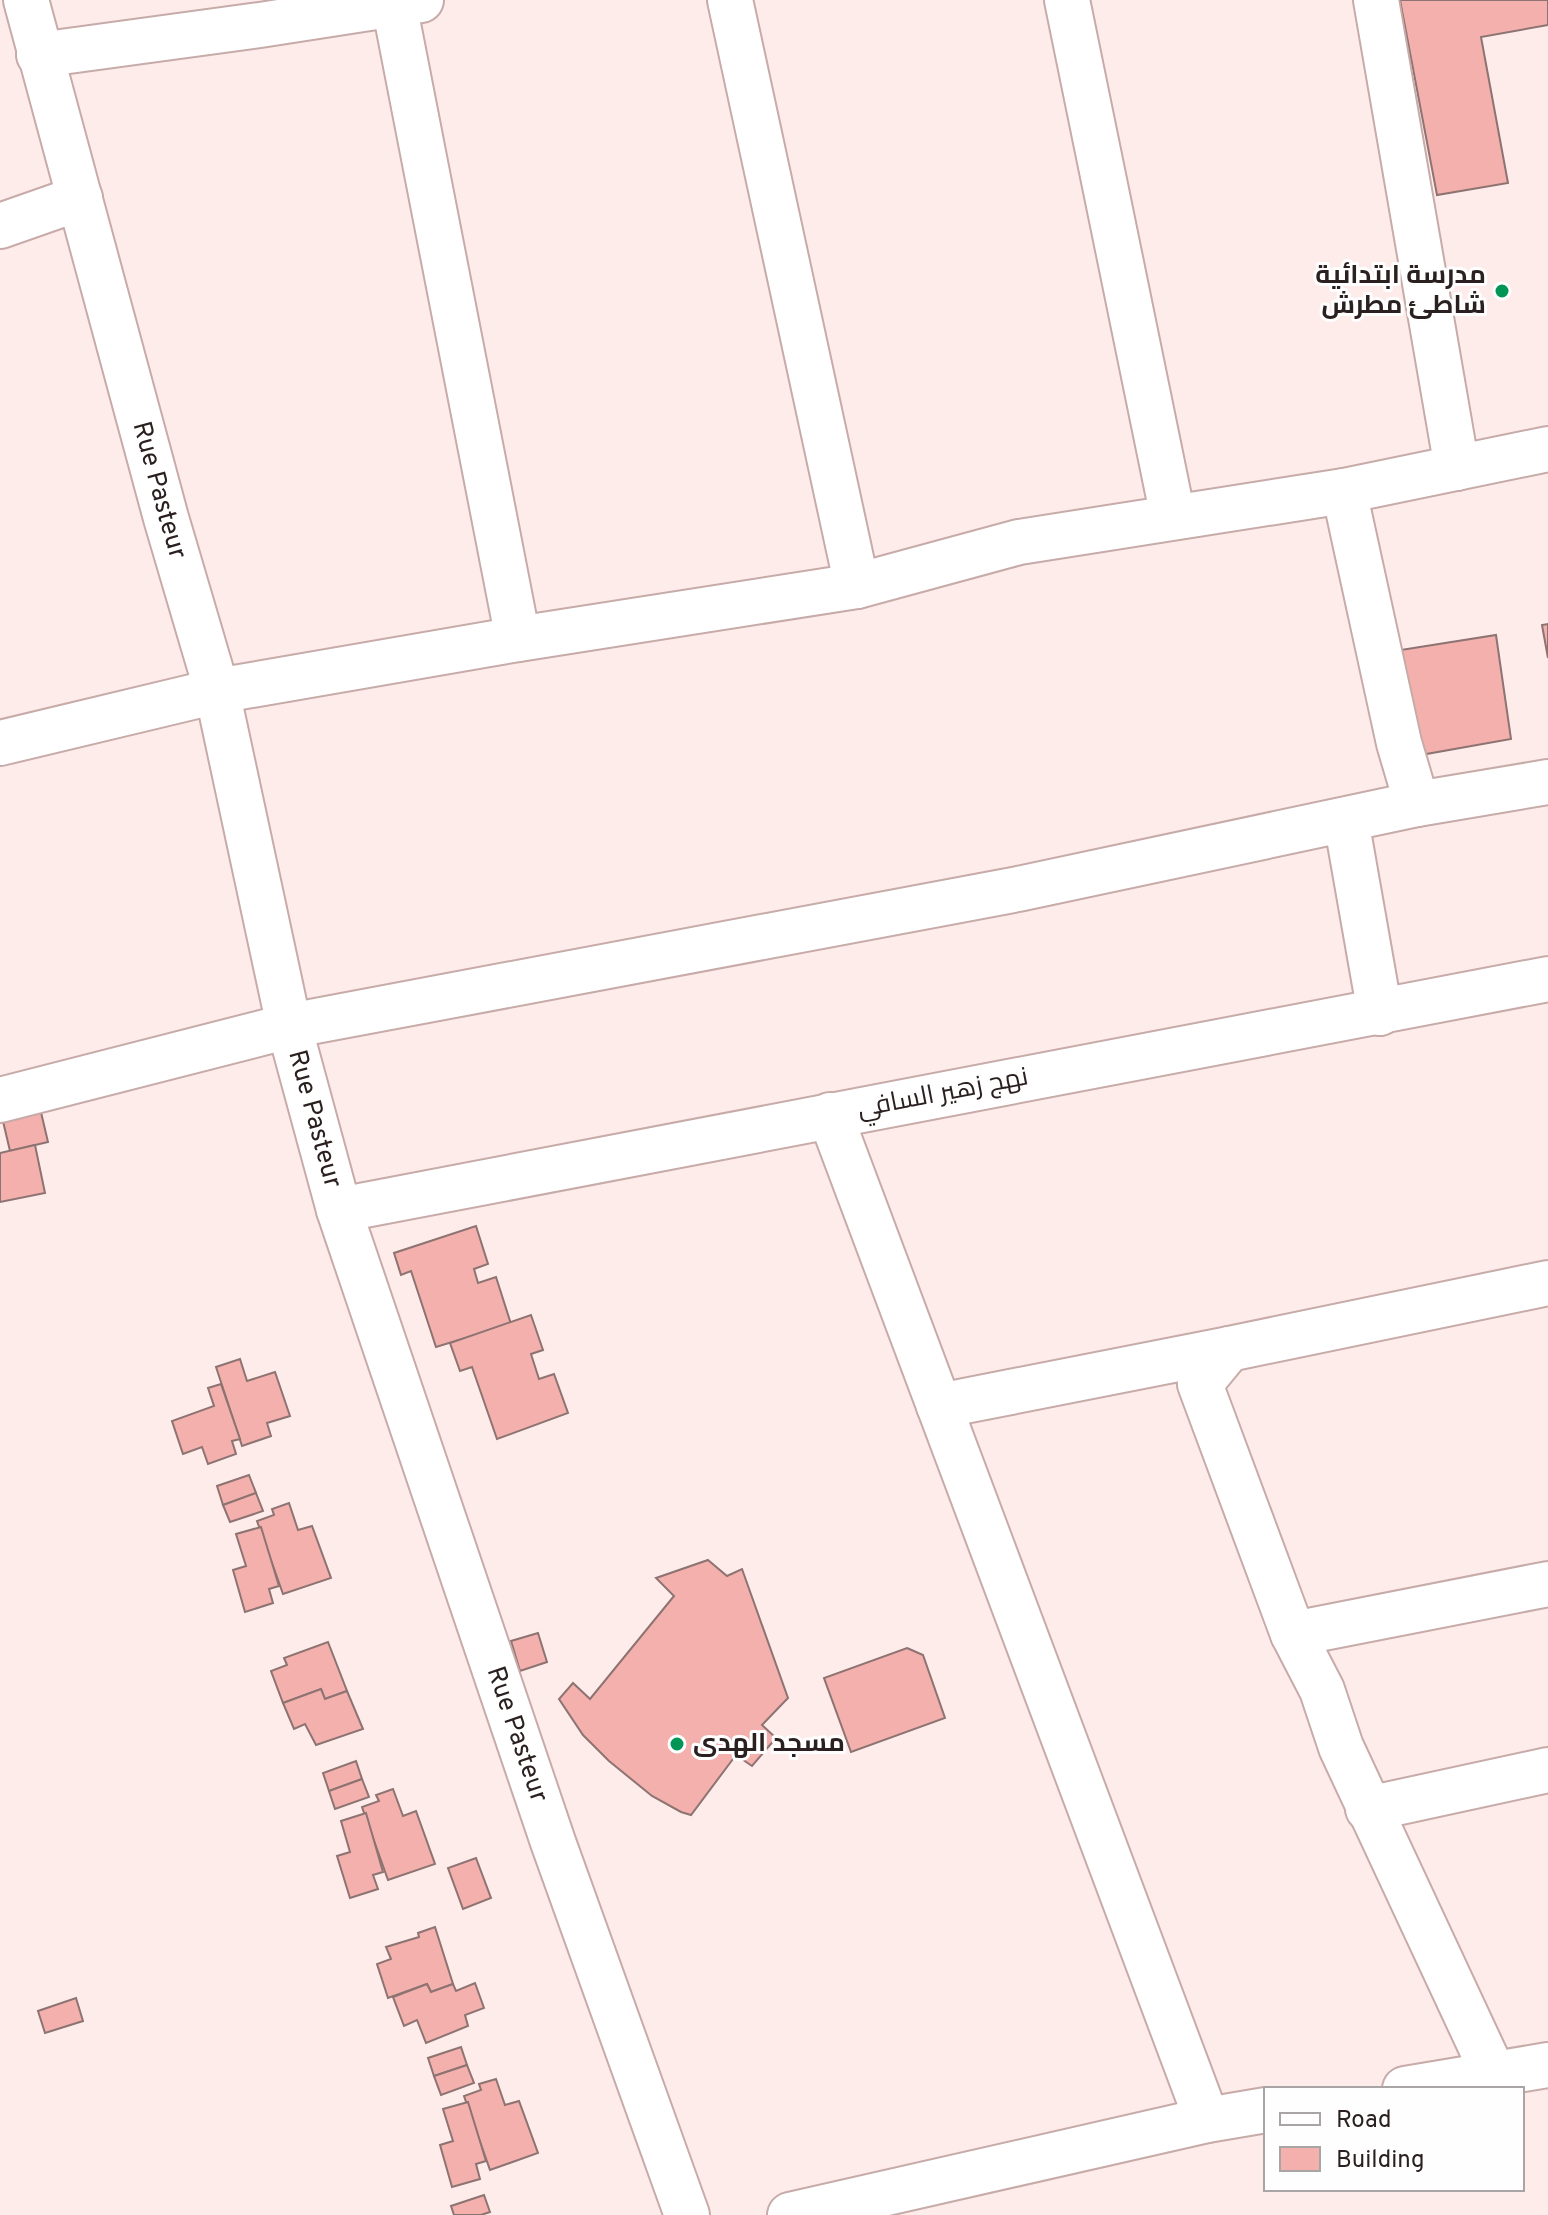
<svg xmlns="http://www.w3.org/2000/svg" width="1548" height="2215" font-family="Overpass,Cairo,sans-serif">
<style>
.building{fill:#f3b0ac;stroke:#8d7371;stroke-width:2}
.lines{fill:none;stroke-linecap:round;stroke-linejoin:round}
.minor-casing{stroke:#c7aba9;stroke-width:48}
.minor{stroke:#fff;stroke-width:44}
.poi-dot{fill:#039556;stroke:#fefefe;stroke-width:3}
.labels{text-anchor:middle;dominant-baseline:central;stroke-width:6;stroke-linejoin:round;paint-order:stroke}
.poi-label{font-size:26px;font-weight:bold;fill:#2b2020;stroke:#fefefe;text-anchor:end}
.street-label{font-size:26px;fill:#2b2020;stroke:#fefefe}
</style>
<rect width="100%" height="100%" fill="#feeceb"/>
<g class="building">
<polygon points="1400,0 1548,0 1548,25 1481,37 1508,183 1437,195"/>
<polygon points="1548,624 1548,658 1542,625"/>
<polygon points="1496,635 1511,739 1415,756 1388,652"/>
<polygon points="40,1108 48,1142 10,1151 2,1117"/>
<polygon points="35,1145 45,1193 0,1202 0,1153"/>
<polygon points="476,1226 488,1264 474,1269 478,1283 496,1277 511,1324 436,1347 411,1271 401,1275 394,1253"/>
<polygon points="531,1315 543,1350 531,1354 539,1379 554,1374 568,1413 497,1439 472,1367 460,1371 450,1343"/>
<polygon points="240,1359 247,1381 275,1372 290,1416 267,1423 271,1436 242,1446 216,1367"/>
<polygon points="221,1384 240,1439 232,1441 236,1454 208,1464 202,1447 183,1454 172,1421 214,1406 208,1388"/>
<polygon points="249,1475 256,1493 223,1505 217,1486"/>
<polygon points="256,1493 263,1511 230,1522 223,1505"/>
<polygon points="289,1503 298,1530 312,1526 331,1578 283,1594 257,1521 274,1515 272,1509"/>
<polygon points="261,1527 279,1586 269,1589 273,1603 245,1612 233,1570 246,1566 236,1534"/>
<polygon points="708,1560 727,1576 742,1569 788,1698 762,1725 776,1738 752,1766 736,1755 691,1815 681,1812 652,1796 609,1761 583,1735 559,1699 573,1683 590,1699 674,1596 656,1578"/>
<polygon points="538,1633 547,1662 520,1671 511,1641"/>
<polygon points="328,1642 347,1691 325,1699 321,1689 283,1703 271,1671 287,1665 284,1658"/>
<polygon points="907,1648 923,1655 945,1718 851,1752 824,1678"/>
<polygon points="321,1689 325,1699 347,1691 363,1729 316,1745 305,1724 294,1729 283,1703"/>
<polygon points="356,1761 362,1779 329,1791 323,1773"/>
<polygon points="362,1779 369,1797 335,1809 329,1791"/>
<polygon points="393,1789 403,1816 416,1811 435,1864 388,1880 362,1807 379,1801 376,1795"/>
<polygon points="366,1813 383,1872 373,1875 378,1889 350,1898 337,1856 350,1852 341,1821"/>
<polygon points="476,1858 491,1898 463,1909 448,1868"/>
<polygon points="435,1927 453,1984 431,1992 427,1984 388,1998 377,1964 391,1959 386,1947 419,1937 418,1933"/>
<polygon points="475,1983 484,2008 465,2015 468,2026 426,2043 417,2020 404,2026 393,1997 427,1984 431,1992 453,1984 456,1991"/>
<polygon points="76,1998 83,2021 45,2033 38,2011"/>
<polygon points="461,2047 467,2065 434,2076 428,2058"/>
<polygon points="467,2065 474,2083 441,2095 434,2076"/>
<polygon points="496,2079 505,2105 519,2101 538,2153 490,2170 464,2096 481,2090 479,2084"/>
<polygon points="468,2102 486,2161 476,2164 480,2179 452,2187 440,2145 453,2141 443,2109"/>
<polygon points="484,2195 490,2212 481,2215 454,2215 451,2206"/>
</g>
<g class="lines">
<g class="minor-casing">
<g id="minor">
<path id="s1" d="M 26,0 L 166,518 L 217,691 L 289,1026 L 339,1210 L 553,1842 L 687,2215"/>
<polyline points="730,0 857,586"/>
<polyline points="1067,0 1173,517"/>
<polyline points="1376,0 1457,468"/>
<polyline points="394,4 518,639"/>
<polyline points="39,55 260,25 421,0"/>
<polyline points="0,226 80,198"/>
<polyline points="1344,491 1399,743 1417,804"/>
<polyline points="0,743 217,691 518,639 857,586 1019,542 1344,491 1548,449"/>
<polyline points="1346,820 1380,1013"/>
<polyline points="0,1100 289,1026 1018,889 1417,804 1548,782"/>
<polyline points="830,1115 1207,2120"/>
<polyline points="339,1210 1548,979"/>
<polyline points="939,1406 1229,1349"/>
<polyline points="1293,1634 1548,1584"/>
<polyline points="1368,1809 1548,1770"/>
<polyline points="1494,2075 1341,1747 1322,1690 1293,1634 1200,1384 1229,1349 1548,1283"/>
<polyline points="1405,2089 1548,2065"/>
<polyline points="790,2215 1207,2120 1266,2110"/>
</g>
</g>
<use href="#minor" class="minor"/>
</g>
<g class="poi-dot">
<circle cx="1502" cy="291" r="8"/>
<circle cx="677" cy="1744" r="8"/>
</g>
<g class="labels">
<g class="poi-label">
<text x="1486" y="276">مدرسة ابتدائية<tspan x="1486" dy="30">شاطئ مطرش</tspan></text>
<text x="693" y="1744" text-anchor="start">مسجد الهدى</text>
</g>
<g class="street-label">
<text stroke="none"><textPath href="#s1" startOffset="508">Rue Pasteur</textPath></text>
<text transform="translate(943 1094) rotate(-11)">نهج زهير السافي</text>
<text stroke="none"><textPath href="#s1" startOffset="1156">Rue Pasteur</textPath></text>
<text stroke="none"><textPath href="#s1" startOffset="1804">Rue Pasteur</textPath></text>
</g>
</g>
<rect x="1264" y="2087" width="260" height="104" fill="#fefefe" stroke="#aaa5a5" stroke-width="2"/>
<rect x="1280" y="2113" width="40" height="12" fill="#ffffff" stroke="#aaa5a5" stroke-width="2"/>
<text x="1336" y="2127" font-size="24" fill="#2b2020">Road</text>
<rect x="1280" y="2147" width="40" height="24" fill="#f3b0ac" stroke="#aaa5a5" stroke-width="2"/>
<text x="1336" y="2167" font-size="24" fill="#2b2020">Building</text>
</svg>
